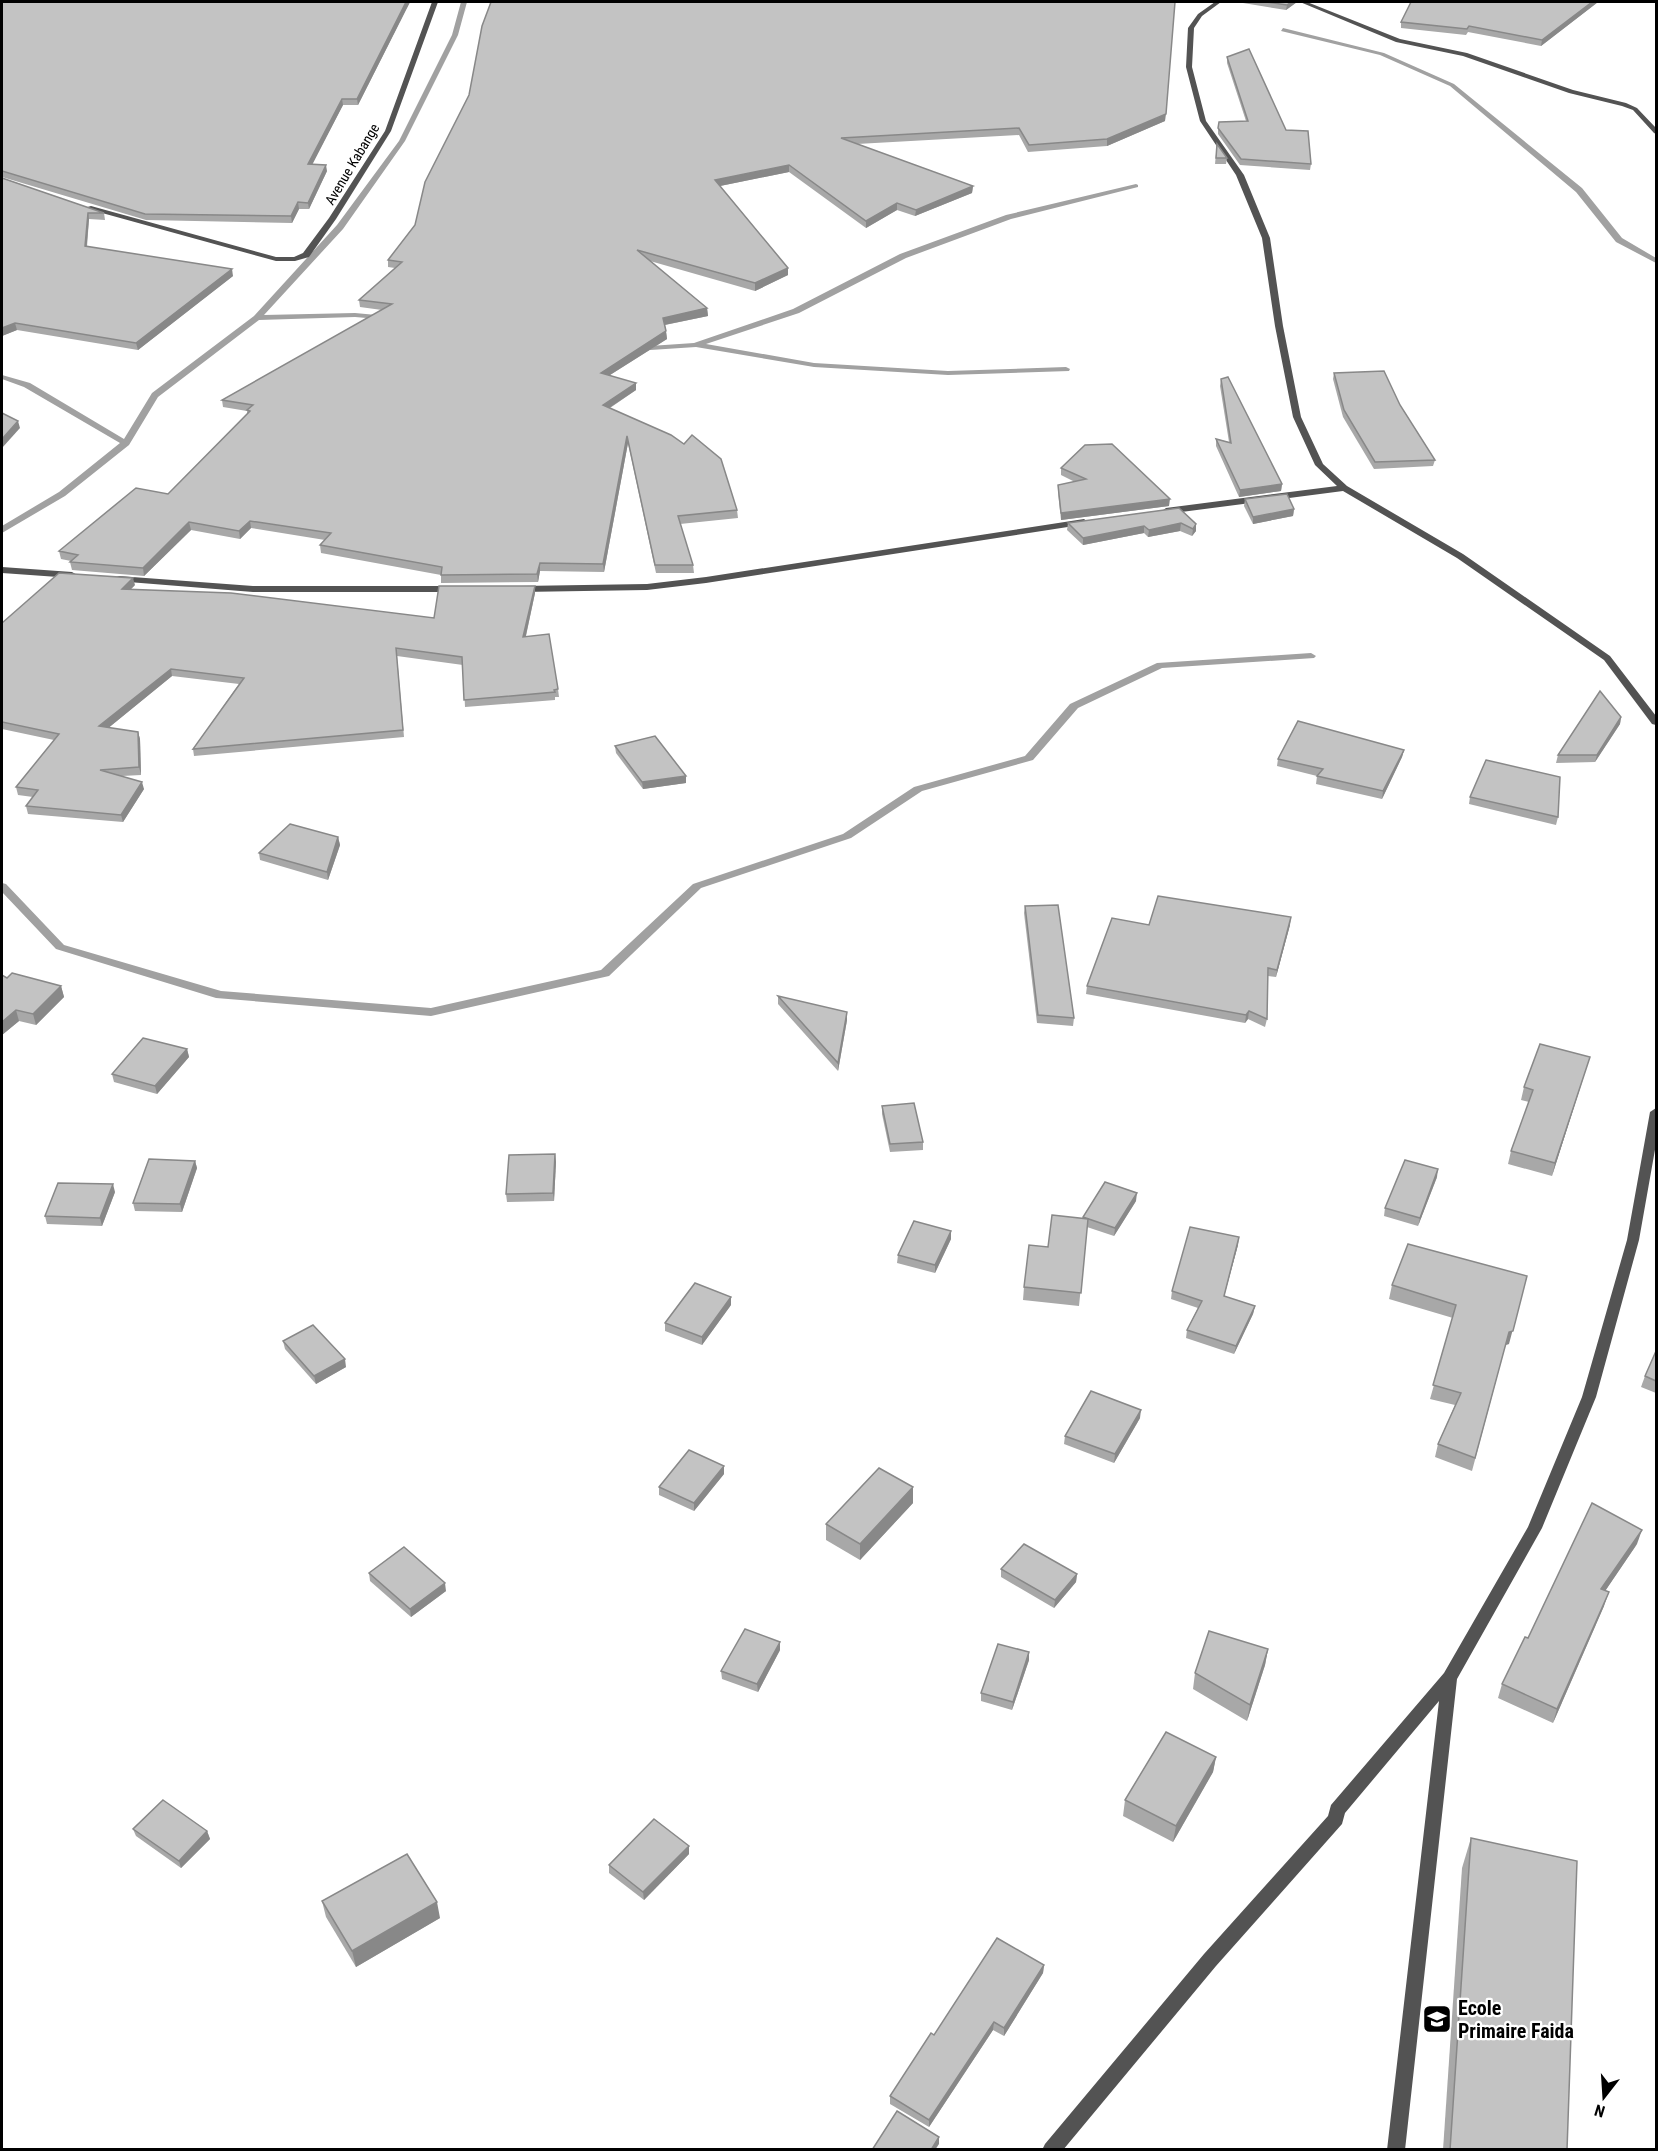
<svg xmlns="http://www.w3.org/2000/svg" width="1658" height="2151" font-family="'Roboto Condensed',sans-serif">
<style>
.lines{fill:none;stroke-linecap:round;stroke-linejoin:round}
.stream{fill:#a1a1a1;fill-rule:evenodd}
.street{fill:#535353;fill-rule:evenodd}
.wall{fill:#a8a8a8}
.shaded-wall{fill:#888}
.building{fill:#c3c3c3;stroke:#888;stroke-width:1.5}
.labels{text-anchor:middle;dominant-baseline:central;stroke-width:4.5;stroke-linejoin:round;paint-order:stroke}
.far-street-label{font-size:14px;fill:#000;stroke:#fff}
.near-poi-label{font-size:20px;font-weight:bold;fill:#000;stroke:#fff;text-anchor:start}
</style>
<rect width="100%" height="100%" fill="#fff"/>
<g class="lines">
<g class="stream">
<polygon points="461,2 467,2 458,35 405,141 343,229 264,315 355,313 387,316 390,316 390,320 355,317 259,320 158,397 129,445 65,496 2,533 2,526 59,492 120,443 24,387 2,379 2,375 30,383 124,439 152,393 254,316 337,225 399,141 452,35"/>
<polygon points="1283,28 1384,53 1454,84 1582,188 1622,238 1656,258 1656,263 1616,242 1576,192 1450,86 1380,55 1281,31"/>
<polygon points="1136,184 1138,185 1138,187 1011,219 906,258 799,313 706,344 814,363 948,371 1066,367 1070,369 1069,371 948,375 814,367 696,347 635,351 631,349 635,347 694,343 793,309 900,254 1006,215"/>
<polygon points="1311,653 1316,656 1314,658 1162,668 1078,708 1033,760 922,791 851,838 701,888 609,976 431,1016 216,998 56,949 2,892 2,883 6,884 64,945 221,991 431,1008 601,970 693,884 843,834 914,787 1025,756 1070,704 1157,663"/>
</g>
<g class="street">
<polygon points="432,2 438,2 391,131 336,219 309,257 295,261 276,261 84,208 91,206 276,257 294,257 303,253 329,218 385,131"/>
<polygon points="1215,2 1221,2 1202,16 1194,28 1192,67 1206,121 1244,175 1270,238 1283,326 1301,417 1323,464 1347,486 1463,554 1610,656 1656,716 1656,725 1652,724 1604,660 1457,558 1343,491 1166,514 1162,511 1166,508 1337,486 1315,465 1293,417 1275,326 1262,238 1236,175 1200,121 1186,67 1188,28 1198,14"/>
<polygon points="1300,2 1307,2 1400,39 1467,53 1573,90 1626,103 1637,108 1656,128 1656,134 1654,133 1633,110 1622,106 1569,93 1463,56 1396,42"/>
<polygon points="1084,519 1088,522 1087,524 706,583 647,590 521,592 516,589 521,586 647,584 706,577"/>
<polygon points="2,567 72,572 77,575 72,578 2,573"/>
<polygon points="119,576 253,586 452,586 457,589 452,592 253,592 116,581 116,577"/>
<polygon points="1656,1108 1656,1144 1639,1240 1596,1397 1542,1528 1457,1679 1405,2150 1387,2150 1439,1701 1345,1813 1342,1824 1216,1966 1063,2150 1042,2150 1045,2144 1204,1954 1328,1816 1331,1805 1444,1673 1528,1527 1582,1397 1627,1240 1650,1112"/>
</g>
</g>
<g class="wall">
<polygon points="2,2 410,2 358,105 343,105 312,164 327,171 309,209 299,209 292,223 146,220 2,177"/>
<polygon points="1244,2 1297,2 1286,10 1243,3"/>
<polygon points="1598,2 1541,46 1468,32 1466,35 1401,28 1401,22"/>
<polygon points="1227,57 1286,130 1311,164 1310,170 1240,165 1218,134 1218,128 1246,121 1227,63"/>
<polygon points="469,95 1165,121 1107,146 1028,152 1019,135 857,144 973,186 972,193 915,216 897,210 866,228 789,172 720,186 788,268 788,275 755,291 650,261 707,308 708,316 665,325 667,339 610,375 636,390 610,408 737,510 738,518 680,524 693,565 694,573 656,573 628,443 604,572 540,571 538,582 441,583 441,575 321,553 320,545 325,540 251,528 240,539 191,530 144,576 72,570 70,562 71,561 61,559 59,551 168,494 247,414 247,411 223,407 222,400 382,310 360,307 359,300 395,268 388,267 388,260 415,225"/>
<polygon points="1217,144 1227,158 1226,164 1215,164"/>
<polygon points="2,178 104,213 105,220 89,219 87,247 233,276 138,350 17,330 2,336"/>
<polygon points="1334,373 1400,405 1435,460 1433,466 1374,469 1343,417 1333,379"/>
<polygon points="1221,379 1282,484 1281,491 1239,497 1216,446 1216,439 1229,442 1220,386"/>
<polygon points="1061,468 1169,506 1061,520 1058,492 1058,485 1075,482 1061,475"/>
<polygon points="1245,499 1294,509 1293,516 1253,524 1244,506"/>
<polygon points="1179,508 1196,524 1196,531 1192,536 1180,531 1148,537 1144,533 1083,545 1067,530 1068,523"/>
<polygon points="135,585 131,589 434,618 535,593 526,636 558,689 559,697 555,697 555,700 465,707 463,665 397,656 404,737 194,756 193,749 239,684 172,676 108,728 138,732 140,739 141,775 122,776 144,789 123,822 28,814 26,806 33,797 18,795 16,787 54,740 2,729 2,623"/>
<polygon points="1621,717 1620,724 1595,762 1556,763 1558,755"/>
<polygon points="615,746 686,783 643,789 616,753"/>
<polygon points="1404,750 1402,757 1382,799 1316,784 1317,776 1277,766 1278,759"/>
<polygon points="1470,797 1558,817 1556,825 1469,804"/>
<polygon points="338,837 340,845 328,880 260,860 259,853"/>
<polygon points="1025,906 1074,1018 1073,1026 1037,1023 1024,913"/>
<polygon points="1149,925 1290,925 1276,977 1268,976 1267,1019 1265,1027 1248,1019 1245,1023 1086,994 1087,986"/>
<polygon points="2,975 7,978 61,986 64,997 36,1025 19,1021 2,1035"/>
<polygon points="778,996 847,1020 838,1071 778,1004"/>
<polygon points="187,1049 189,1057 157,1094 114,1082 112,1074"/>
<polygon points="1590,1057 1552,1176 1508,1164 1511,1151 1529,1102 1521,1100 1524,1087"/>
<polygon points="882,1106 923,1142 923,1150 890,1152 882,1114"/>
<polygon points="555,1154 556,1162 554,1201 507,1202 506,1194"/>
<polygon points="195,1161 197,1168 182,1212 135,1211 133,1203"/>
<polygon points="1437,1177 1418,1226 1384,1216 1385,1208"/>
<polygon points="115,1192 102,1226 47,1224 45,1216"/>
<polygon points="1136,1201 1114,1236 1087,1227 1079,1306 1023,1300 1024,1287 1048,1247 1083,1218 1083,1217"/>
<polygon points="951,1231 951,1239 935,1273 897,1263 898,1255"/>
<polygon points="1408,1244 1509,1344 1505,1345 1472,1471 1435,1457 1438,1444 1455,1405 1430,1399 1453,1318 1389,1299 1392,1285"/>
<polygon points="1238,1245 1224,1296 1255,1306 1253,1314 1234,1354 1186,1338 1187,1330 1198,1308 1171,1299 1172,1291"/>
<polygon points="731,1305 702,1345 665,1331 665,1323"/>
<polygon points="283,1341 346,1367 316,1384 285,1349"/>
<polygon points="1656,1351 1656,1393 1641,1387 1645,1376"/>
<polygon points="1140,1418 1114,1463 1064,1444 1065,1436"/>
<polygon points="724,1474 694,1511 659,1495 659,1487"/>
<polygon points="913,1487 913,1503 860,1560 826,1540 826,1524"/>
<polygon points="1637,1544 1605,1591 1604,1606 1553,1723 1498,1698 1502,1684 1528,1638"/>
<polygon points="1001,1569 1077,1574 1076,1582 1054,1608 1001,1577"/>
<polygon points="369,1573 446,1591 411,1617 370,1581"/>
<polygon points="1268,1649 1265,1665 1247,1721 1193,1689 1195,1673"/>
<polygon points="780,1650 758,1692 722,1679 721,1671"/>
<polygon points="1029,1652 1029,1660 1012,1710 981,1701 981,1693"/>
<polygon points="1216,1757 1213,1772 1173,1842 1123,1816 1125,1800"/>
<polygon points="133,1829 207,1831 210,1839 181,1868 136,1836"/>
<polygon points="1471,1838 1567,2150 1443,2150 1462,1868"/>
<polygon points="689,1846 689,1854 644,1900 609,1873 609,1865"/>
<polygon points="322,1901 440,1918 356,1967 326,1917"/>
<polygon points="1044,1965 1043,1973 1004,2036 993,2030 929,2127 890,2104 890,2096"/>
</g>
<g class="shaded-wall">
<polygon points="406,2 410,2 358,105 357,99"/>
<polygon points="1291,2 1297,2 1286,10 1287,5"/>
<polygon points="1592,2 1598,2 1541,46 1542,40"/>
<polygon points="342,99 343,105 309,171 308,164"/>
<polygon points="1166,114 1165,121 1107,146 1107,139"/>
<polygon points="326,165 327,171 309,209 308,203"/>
<polygon points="789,165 789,172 715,187 715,180"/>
<polygon points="973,186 972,193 915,216 916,210"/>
<polygon points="298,202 299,209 292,223 291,216"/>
<polygon points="897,203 897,210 866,228 866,221"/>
<polygon points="88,213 89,219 86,253 85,246"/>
<polygon points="788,268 788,275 755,291 755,283"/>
<polygon points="232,269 233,276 138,350 136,343"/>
<polygon points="707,308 708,316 664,325 663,318"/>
<polygon points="15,323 17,330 2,336 2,328"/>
<polygon points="666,331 667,339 602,380 601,373"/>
<polygon points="636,383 636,390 603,412 603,405"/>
<polygon points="18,421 20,428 2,448 2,439"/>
<polygon points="627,436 628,443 604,572 603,564"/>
<polygon points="1282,484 1281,491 1239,497 1240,490"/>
<polygon points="1170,499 1169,506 1061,520 1061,513"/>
<polygon points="1294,509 1293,516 1253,524 1253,517"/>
<polygon points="250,521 251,528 240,539 239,531"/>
<polygon points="189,522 191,530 144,576 143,568"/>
<polygon points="1181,523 1180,531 1148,537 1149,530"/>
<polygon points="1196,524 1196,531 1192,536 1193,529"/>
<polygon points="1144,526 1144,533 1083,545 1083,538"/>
<polygon points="540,563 540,571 538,582 537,574"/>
<polygon points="133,578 135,585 124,596 122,589"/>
<polygon points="535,586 535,593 524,644 523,637"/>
<polygon points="171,669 172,676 101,734 99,726"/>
<polygon points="1621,717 1620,724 1595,762 1597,755"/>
<polygon points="138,732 140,739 141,775 139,767"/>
<polygon points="1404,750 1402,757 1382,799 1383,791"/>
<polygon points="686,776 686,783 643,789 642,782"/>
<polygon points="142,782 144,789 123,822 121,815"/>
<polygon points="338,837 340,845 328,880 327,872"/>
<polygon points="1291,917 1290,925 1276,977 1277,970"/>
<polygon points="61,986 64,997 36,1025 33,1014"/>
<polygon points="16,1010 19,1021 2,1035 2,1022"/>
<polygon points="1249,1011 1248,1019 1245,1023 1246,1015"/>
<polygon points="847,1012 847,1020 838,1071 838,1063"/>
<polygon points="187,1049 189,1057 157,1094 155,1086"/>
<polygon points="1590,1057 1586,1069 1552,1176 1555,1163"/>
<polygon points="555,1154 556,1162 554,1201 553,1193"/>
<polygon points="195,1161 197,1168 182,1212 180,1204"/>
<polygon points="1438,1169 1437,1177 1418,1226 1420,1218"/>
<polygon points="113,1184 115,1192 102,1226 100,1218"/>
<polygon points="1137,1193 1136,1201 1114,1236 1115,1228"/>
<polygon points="951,1231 951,1239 935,1273 935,1265"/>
<polygon points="1239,1237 1238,1245 1222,1304 1224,1296"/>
<polygon points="1527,1276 1509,1344 1505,1345 1472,1471 1509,1332"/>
<polygon points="731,1297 731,1305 702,1345 702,1337"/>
<polygon points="1255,1306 1253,1314 1234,1354 1236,1346"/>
<polygon points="345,1359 346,1367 316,1384 314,1376"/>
<polygon points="1141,1410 1140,1418 1114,1463 1115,1454"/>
<polygon points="724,1466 724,1474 694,1511 694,1503"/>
<polygon points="913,1487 913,1503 860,1560 860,1544"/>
<polygon points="1642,1530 1637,1544 1597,1603 1601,1589"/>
<polygon points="1077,1574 1076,1582 1054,1608 1055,1600"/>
<polygon points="445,1583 446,1591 411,1617 410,1609"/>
<polygon points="1609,1592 1604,1606 1553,1723 1557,1709"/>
<polygon points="780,1642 780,1650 758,1692 757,1684"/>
<polygon points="1268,1649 1265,1665 1247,1721 1250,1705"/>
<polygon points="1029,1652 1029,1660 1012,1710 1013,1702"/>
<polygon points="1216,1757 1213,1772 1173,1842 1176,1826"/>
<polygon points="207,1831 210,1839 181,1868 179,1861"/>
<polygon points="689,1846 689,1854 644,1900 643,1892"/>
<polygon points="437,1902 440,1918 356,1967 352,1951"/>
<polygon points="1044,1965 1043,1973 1004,2036 1004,2028"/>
<polygon points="994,2022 993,2030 929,2127 929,2120"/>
<polygon points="939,2137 939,2144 935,2150 931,2150"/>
</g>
<g class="building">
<polygon points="2,2 406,2 357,99 342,99 308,164 326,165 308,203 298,202 291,216 145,214 2,171"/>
<polygon points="491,2 1175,2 1166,114 1107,139 1029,145 1019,128 841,138 973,186 916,210 897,203 866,221 789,165 715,180 788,268 755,283 637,250 707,308 663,318 666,331 601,373 636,383 603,405 671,435 684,444 692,435 721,459 737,510 678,516 693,565 655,565 627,436 603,564 540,563 537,574 441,575 442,567 320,545 331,533 250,521 239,531 189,522 143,568 70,562 78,555 59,551 136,488 168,494 250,411 247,410 253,405 222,400 392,304 359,300 402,262 388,260 415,225 425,182 469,95 482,26"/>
<polygon points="1266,2 1291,2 1287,5"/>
<polygon points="1411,2 1592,2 1542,40 1469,26 1467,29 1401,22"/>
<polygon points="1249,49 1286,130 1308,131 1311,164 1241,159 1218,128 1219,122 1248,121 1227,57"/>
<polygon points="1217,144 1227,158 1216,158"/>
<polygon points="2,178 104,213 88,213 85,246 232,269 136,343 15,323 2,328"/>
<polygon points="1384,371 1400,405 1435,460 1375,462 1344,410 1334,373"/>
<polygon points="1228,377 1282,484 1240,490 1216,439 1231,443 1221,379"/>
<polygon points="2,413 18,421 2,439"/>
<polygon points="1112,444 1170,499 1061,513 1058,485 1086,479 1061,468 1085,445"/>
<polygon points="1287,494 1294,509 1253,517 1245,499"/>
<polygon points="1179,508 1196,524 1193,529 1181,523 1149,530 1144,526 1083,538 1068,523"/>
<polygon points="59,573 133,578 122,589 231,593 434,618 439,586 535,586 523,637 549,634 558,689 554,690 555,692 464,700 462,657 396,648 403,730 193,749 244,678 171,669 99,726 138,732 139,767 100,770 142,782 121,815 26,806 38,790 16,787 59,734 2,722 2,623"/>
<polygon points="1600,691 1621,717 1597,755 1558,755"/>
<polygon points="1298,721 1404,750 1383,791 1317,776 1323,769 1278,759"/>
<polygon points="655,736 686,776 642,782 615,746"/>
<polygon points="1486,760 1560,777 1558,817 1470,797"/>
<polygon points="290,824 338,837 327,872 259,853"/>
<polygon points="1158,896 1291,917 1277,970 1268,968 1267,1019 1249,1011 1246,1015 1087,986 1112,918 1149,925"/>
<polygon points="1058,905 1074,1018 1038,1015 1025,906"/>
<polygon points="12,973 61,986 33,1014 16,1010 2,1022 2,975 7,978"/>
<polygon points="778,996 847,1012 838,1063"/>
<polygon points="143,1038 187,1049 155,1086 112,1074"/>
<polygon points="1540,1044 1590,1057 1555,1163 1511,1151 1533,1090 1524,1087"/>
<polygon points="914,1103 923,1142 890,1144 882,1106"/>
<polygon points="555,1154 553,1193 506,1194 509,1155"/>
<polygon points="149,1159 195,1161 180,1204 133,1203"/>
<polygon points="1405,1160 1438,1169 1420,1218 1385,1208"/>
<polygon points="1105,1182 1137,1193 1115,1228 1083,1217"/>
<polygon points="58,1183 113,1184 100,1218 45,1216"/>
<polygon points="1052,1215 1088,1219 1081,1293 1024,1287 1029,1245 1048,1247"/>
<polygon points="914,1221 951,1231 935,1265 898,1255"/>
<polygon points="1190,1227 1239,1237 1224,1296 1255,1306 1236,1346 1187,1330 1202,1301 1172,1291"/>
<polygon points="1408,1244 1527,1276 1513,1331 1509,1332 1475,1458 1438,1444 1461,1393 1433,1385 1456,1305 1392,1285"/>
<polygon points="695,1283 731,1297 702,1337 665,1323"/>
<polygon points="313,1325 345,1359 314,1376 283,1341"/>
<polygon points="1656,1351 1656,1381 1645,1376"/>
<polygon points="1091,1391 1141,1410 1115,1454 1065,1436"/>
<polygon points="689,1450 724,1466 694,1503 659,1487"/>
<polygon points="879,1468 913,1487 860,1544 826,1524"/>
<polygon points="1592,1503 1642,1530 1601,1589 1609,1592 1557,1709 1502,1684 1525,1637 1528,1638"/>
<polygon points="1024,1544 1077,1574 1055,1600 1001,1569"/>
<polygon points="404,1547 445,1583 410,1609 369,1573"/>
<polygon points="745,1629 780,1642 757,1684 721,1671"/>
<polygon points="1209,1631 1268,1649 1250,1705 1195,1673"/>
<polygon points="998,1644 1029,1652 1013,1702 981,1693"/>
<polygon points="1166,1732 1216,1757 1176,1826 1125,1800"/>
<polygon points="163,1800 207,1831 179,1861 133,1829"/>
<polygon points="654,1819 689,1846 643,1892 609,1865"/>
<polygon points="1471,1838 1577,1861 1567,2150 1450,2150"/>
<polygon points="407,1854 437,1902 352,1951 322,1901"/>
<polygon points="997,1938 1044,1965 1004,2028 994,2022 929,2120 890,2096 931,2033 934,2035"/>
<polygon points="897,2111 939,2137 931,2150 872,2150"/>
</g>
<defs>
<g id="school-square" transform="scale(1.5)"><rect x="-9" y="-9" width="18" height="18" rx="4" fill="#000" stroke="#fff"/><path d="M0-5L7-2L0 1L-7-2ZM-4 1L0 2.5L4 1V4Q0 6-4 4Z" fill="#fff"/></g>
</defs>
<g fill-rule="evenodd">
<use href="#school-square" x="1437" y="2019"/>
</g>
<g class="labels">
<g class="far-street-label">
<text transform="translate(352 164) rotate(-59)">Avenue Kabange</text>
</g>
<g class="near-poi-label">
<text x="1458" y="2008">Ecole<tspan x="1458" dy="23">Primaire Faida</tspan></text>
</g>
</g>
<rect width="1658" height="2151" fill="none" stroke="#000000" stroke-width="6"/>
<g transform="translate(1604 2097) rotate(197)" stroke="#ffffff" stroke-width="4.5" paint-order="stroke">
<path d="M0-4.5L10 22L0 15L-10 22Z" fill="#000000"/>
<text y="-9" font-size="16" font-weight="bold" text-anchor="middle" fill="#000000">N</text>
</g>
</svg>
